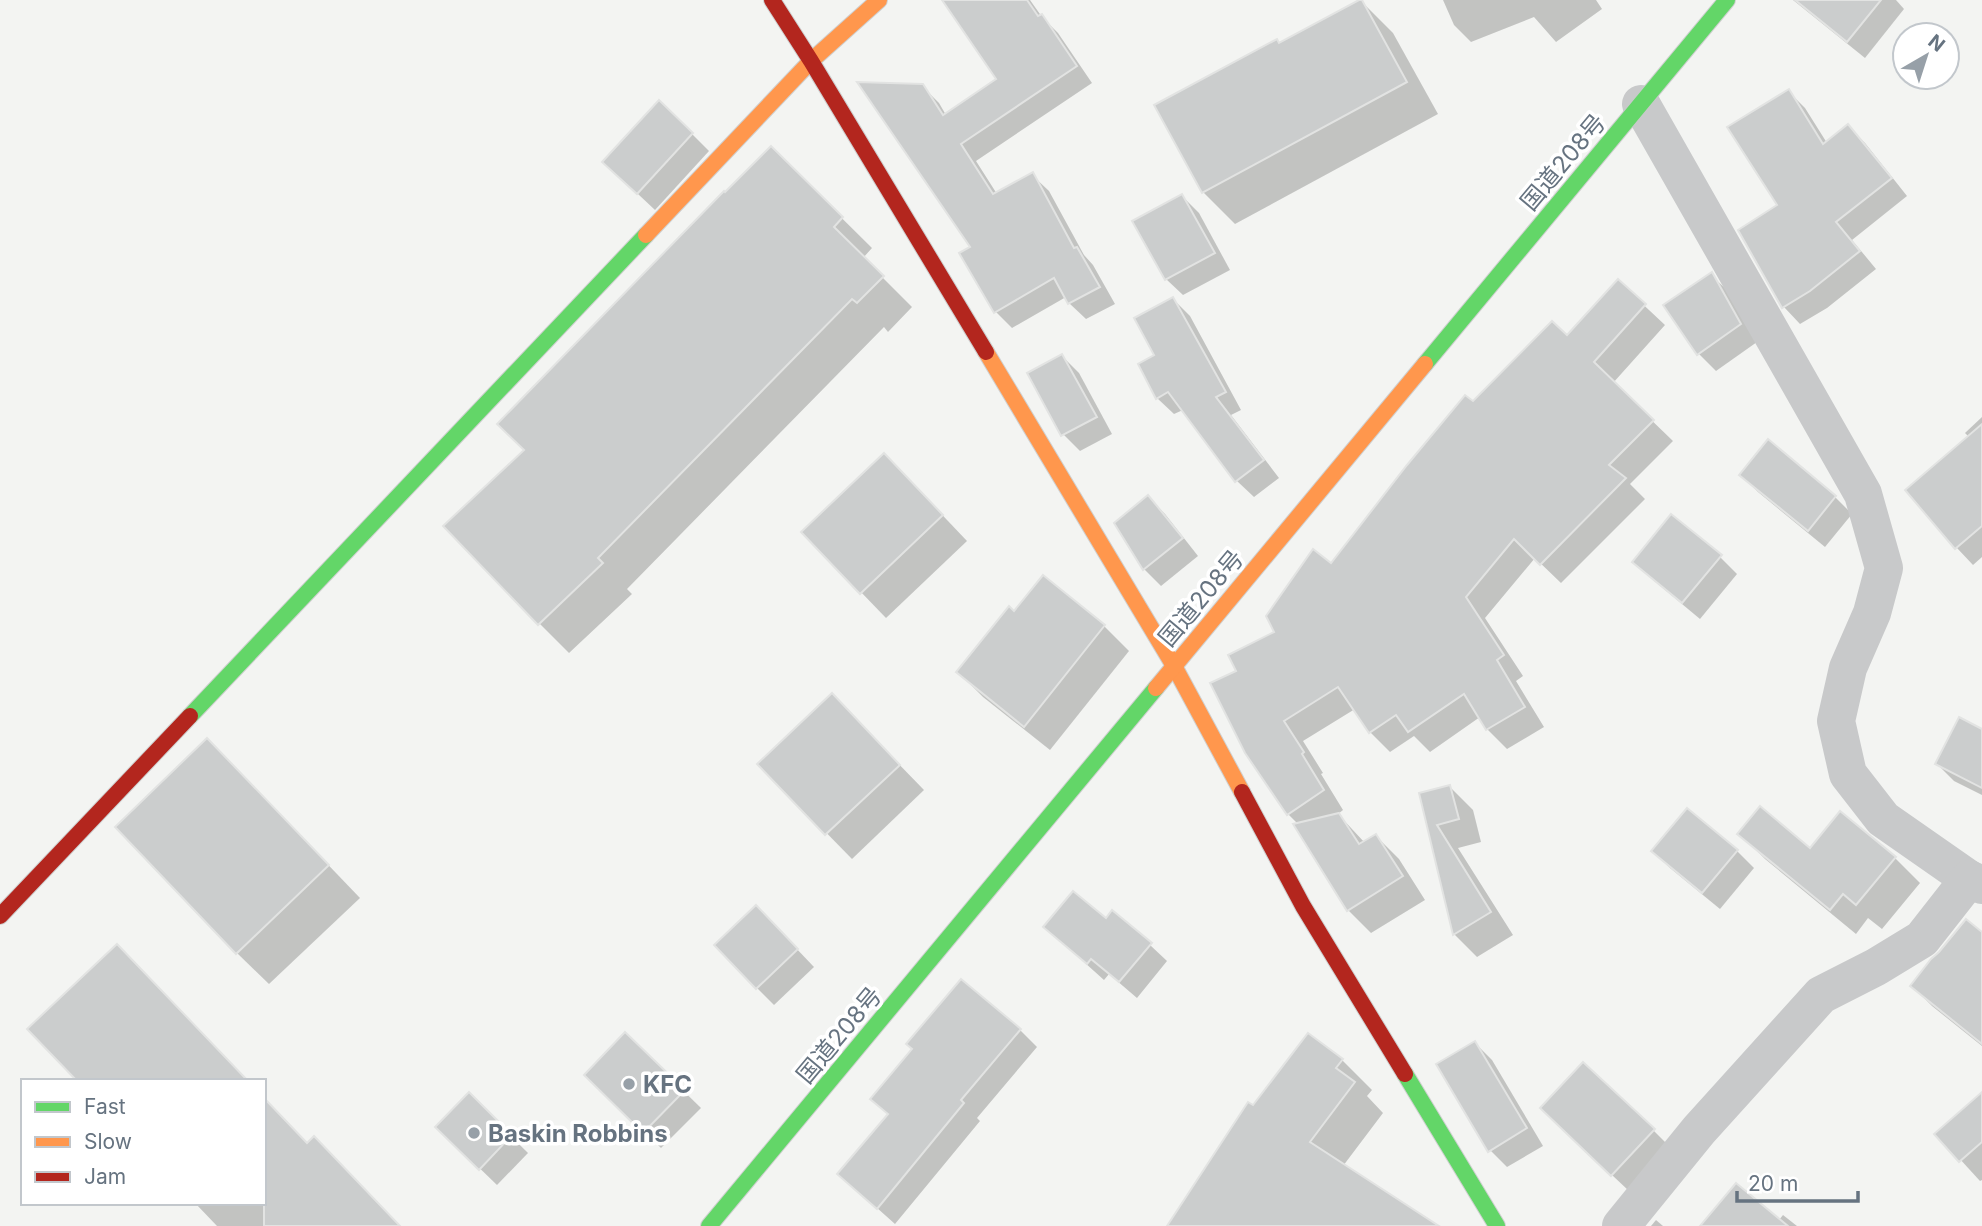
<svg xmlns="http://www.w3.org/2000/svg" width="1982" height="1226" font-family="Inter,'Noto Sans JP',sans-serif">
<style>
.shadow{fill:#0003}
.building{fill:#cbcdcd;stroke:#e2e3e2;stroke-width:2}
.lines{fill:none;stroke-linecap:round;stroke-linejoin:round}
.fast-casing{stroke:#cfd0d0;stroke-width:18}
.slow-casing{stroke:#cfd0d0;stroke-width:18}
.jam-casing{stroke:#cfd0d0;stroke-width:18}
.street{stroke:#c8c9ca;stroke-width:38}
.fast{stroke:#63d668;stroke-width:16}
.slow{stroke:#ff974d;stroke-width:16}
.jam{stroke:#b3261e;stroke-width:16}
.poi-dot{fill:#97a0a8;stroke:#fff;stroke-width:2.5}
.labels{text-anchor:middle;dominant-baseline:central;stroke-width:7;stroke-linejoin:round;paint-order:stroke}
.street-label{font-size:24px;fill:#667380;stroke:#fff}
.poi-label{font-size:24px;font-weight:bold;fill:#667380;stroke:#fff;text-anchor:start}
</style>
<rect width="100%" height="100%" fill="#f3f4f2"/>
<g class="shadow">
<polygon points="944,0 1030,0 1042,17 1058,33 1092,83 976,161 997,194 1032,175 1049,191 1084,255 1093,265 1115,304 1086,319 1069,303 1066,297 1012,328 996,312 961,254 972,247 922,86 939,103 946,115 998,79"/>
<polygon points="1443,0 1596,0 1602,9 1556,42 1534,17 1471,42 1454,25"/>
<polygon points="1793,0 1896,0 1904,9 1865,58"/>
<polygon points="1361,1 1393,33 1438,114 1235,224 1203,192 1280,45"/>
<polygon points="1788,91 1805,108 1827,143 1848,127 1865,143 1907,196 1852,240 1876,269 1827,308 1800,324 1784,307 1780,206"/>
<polygon points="692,134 709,151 655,210 621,178"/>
<polygon points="771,148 872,248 863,258 912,307 888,332 884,327 627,589 632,594 569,653 539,623 526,450 725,195"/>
<polygon points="1182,196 1199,213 1230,270 1183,295 1166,279"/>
<polygon points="1711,275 1728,291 1757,342 1716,371 1699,354 1666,305"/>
<polygon points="1618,281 1665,325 1613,383 1673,441 1630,484 1645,499 1561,583 1535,558 1485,618 1523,676 1516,681 1544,727 1507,749 1487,729 1480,717 1430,752 1414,736 1390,752 1370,732 1355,709 1303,741 1323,773 1321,774 1343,810 1338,814 1365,843 1376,836 1399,859 1425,900 1371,933 1348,910 1299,825 1288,814 1238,672 1276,633 1331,566 1473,404 1567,338"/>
<polygon points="1173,299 1190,316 1241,410 1231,415 1279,478 1254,497 1237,481 1183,410 1174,414 1157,398 1157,356"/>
<polygon points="1062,356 1079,373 1112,434 1080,451 1063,434"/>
<polygon points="1982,417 1982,557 1973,565 1957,548 1908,491 1969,437 1965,433"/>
<polygon points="1768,442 1835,497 1852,514 1825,547 1758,492 1741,475"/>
<polygon points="909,480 967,541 886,618 803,532"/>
<polygon points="1148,497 1165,514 1198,556 1161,586 1144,569"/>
<polygon points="1720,557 1737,574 1700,619 1652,579 1635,562"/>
<polygon points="1014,613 1104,626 1129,651 1050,750 983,697 958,672"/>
<polygon points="856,720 924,790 852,859 759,764"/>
<polygon points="1982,731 1982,795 1954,781 1937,764"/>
<polygon points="239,772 360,898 269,984 237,953"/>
<polygon points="1450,787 1473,810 1481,842 1458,848 1513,935 1477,957 1454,934 1422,794"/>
<polygon points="1687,810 1737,851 1754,868 1720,909 1670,868 1654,851"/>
<polygon points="1740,834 1810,850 1895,858 1920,883 1882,929 1868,918 1856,934 1765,859"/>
<polygon points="1106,920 1150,945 1167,961 1137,998 1109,974 1104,980 1045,927"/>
<polygon points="773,924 814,967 774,1005 757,988"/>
<polygon points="1982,934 1982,1046 1932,1006 1912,986"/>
<polygon points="1020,1030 1037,1047 977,1118 980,1121 895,1224 839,1174 889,1115 872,1098"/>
<polygon points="625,1034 701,1108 661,1148 586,1075"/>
<polygon points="1308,1035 1342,1060 1372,1090 1367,1096 1383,1113 1343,1166 1435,1226 1169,1226 1254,1108"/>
<polygon points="1475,1043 1492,1060 1543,1146 1507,1167 1490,1150"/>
<polygon points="469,1095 528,1153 497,1185 437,1127"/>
<polygon points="1982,1095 1982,1180 1980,1181 1937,1134"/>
<polygon points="1559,1125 1653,1130 1670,1147 1629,1191"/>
<polygon points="308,1145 399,1226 217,1226 195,1203 264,1203"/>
<polygon points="1783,1215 1797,1226 1710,1226 1779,1220"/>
<polygon points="1656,1220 1663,1226 1651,1226"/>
</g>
<g class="building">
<polygon points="942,0 1027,0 1038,16 1042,14 1077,66 961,144 993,194 1033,172 1074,248 1077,247 1100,287 1068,304 1054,278 994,313 959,253 970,247 857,82 923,84 943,115 996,79"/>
<polygon points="1359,0 1362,0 1407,82 1202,193 1154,105 1277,39 1279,43"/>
<polygon points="1795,0 1881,0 1847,42"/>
<polygon points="1789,89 1823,144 1848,124 1892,178 1836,222 1860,251 1810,291 1782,308 1738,230 1777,205 1727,127"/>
<polygon points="659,100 693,133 637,194 602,162"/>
<polygon points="771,146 843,217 834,227 884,276 857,303 852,299 598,558 603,563 538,625 443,526 524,450 497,424 724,191 725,192"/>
<polygon points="1182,194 1215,253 1165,280 1132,221"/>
<polygon points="1712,272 1741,324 1697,355 1663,305"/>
<polygon points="1618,279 1646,304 1594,362 1654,420 1609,465 1626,478 1540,565 1514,539 1466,597 1504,655 1497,660 1525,707 1486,730 1464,694 1408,732 1396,715 1369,733 1338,687 1284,721 1304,752 1302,754 1324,790 1287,815 1245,753 1210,683 1236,671 1228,655 1274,632 1266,616 1313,549 1331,563 1407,465 1465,395 1473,401 1552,321 1567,335"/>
<polygon points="1173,297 1226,392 1216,397 1264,460 1235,482 1168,392 1156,399 1138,364 1154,355 1134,318"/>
<polygon points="1062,354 1097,417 1061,436 1027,373"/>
<polygon points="1982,424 1982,526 1955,549 1905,490"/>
<polygon points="1768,439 1836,496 1808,531 1739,475"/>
<polygon points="884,453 943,515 860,594 801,532"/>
<polygon points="1148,495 1183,538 1143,570 1114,523"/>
<polygon points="1671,514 1722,555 1682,603 1632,562"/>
<polygon points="1043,575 1105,625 1024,727 956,672 1009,606 1014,611"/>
<polygon points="832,693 900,765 825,835 757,764"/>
<polygon points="1959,717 1982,729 1982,788 1935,764"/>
<polygon points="207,738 329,865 236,954 115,827"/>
<polygon points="1450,785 1459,819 1437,825 1491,912 1453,935 1419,793"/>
<polygon points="1760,806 1810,848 1840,811 1896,857 1856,905 1843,894 1830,910 1737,834"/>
<polygon points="1687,808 1738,850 1702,893 1651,851"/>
<polygon points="1339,813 1359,844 1376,834 1403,876 1347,911 1293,824"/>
<polygon points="1073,891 1106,918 1112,910 1152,943 1119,982 1091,959 1087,964 1043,927"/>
<polygon points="756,905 798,949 756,989 714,945"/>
<polygon points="1966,919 1982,932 1982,1044 1910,986 1931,959 1939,952"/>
<polygon points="117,944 248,1081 77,1081 27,1029"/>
<polygon points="961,979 1021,1029 961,1100 964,1103 877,1209 837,1174 888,1114 870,1099 912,1049 906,1044"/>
<polygon points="625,1032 685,1090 643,1133 584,1075"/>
<polygon points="1308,1033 1343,1059 1336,1068 1355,1082 1310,1142 1439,1226 1167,1226 1248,1102 1253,1105"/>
<polygon points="1475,1041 1527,1128 1488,1152 1436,1064"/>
<polygon points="1583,1062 1655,1129 1611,1176 1540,1108"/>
<polygon points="469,1092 512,1135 479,1170 435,1127"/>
<polygon points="1982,1092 1982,1142 1959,1162 1934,1134"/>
<polygon points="264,1098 307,1143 314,1136 400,1226 264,1226"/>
<polygon points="1736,1183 1788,1226 1700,1226"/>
</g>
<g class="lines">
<g class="fast-casing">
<g id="fast">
<polyline points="1425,364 1727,0"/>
<polyline points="190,716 646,235"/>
<polyline points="1405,1074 1497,1226"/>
<polyline points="709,1226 1156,688"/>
</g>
</g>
<g class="slow-casing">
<g id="slow">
<polyline points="646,235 811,61 879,0"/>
<polyline points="986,352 1174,666 1242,792"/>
<polyline points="1156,688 1425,364"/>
</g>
</g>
<g class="jam-casing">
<g id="jam">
<polyline points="772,0 811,61 986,352"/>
<polyline points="1242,792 1303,906 1405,1074"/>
<polyline points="0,916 190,716"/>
</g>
</g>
<g class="street">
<polyline points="1641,104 1863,494 1884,568 1872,613 1848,668 1836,721 1848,774 1883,819 1969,879"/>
<polyline points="1621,1226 1699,1130 1821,995 1876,967 1922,939 1969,879 1982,885"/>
</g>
<use href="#fast" class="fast"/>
<use href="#slow" class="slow"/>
<use href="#jam" class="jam"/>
</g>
<g class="poi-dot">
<circle cx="629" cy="1084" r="7"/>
<circle cx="474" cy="1133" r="7"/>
</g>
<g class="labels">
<g class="street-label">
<text transform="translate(1563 162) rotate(-50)">国道208号</text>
<text transform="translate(1201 598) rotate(-50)">国道208号</text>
<text transform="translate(839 1035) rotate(-50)">国道208号</text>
</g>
<g class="poi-label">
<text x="643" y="1084">KFC</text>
<text x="488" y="1133">Baskin Robbins</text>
</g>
</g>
<rect x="21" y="1079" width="245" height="126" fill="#ffffff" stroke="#c2c7cc" stroke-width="2"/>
<rect x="35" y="1102" width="35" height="10" fill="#63d668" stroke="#c2c7cc" stroke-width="2"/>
<text x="84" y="1114" font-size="21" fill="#667380">Fast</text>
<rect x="35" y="1137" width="35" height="10" fill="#ff974d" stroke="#c2c7cc" stroke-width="2"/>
<text x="84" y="1149" font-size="21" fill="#667380">Slow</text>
<rect x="35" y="1172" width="35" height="10" fill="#b3261e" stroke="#c2c7cc" stroke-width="2"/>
<text x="84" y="1184" font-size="21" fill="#667380">Jam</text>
<g transform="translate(1926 56) rotate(39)"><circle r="33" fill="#ffffff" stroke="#c2c7cc" stroke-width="2"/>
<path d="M0-5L12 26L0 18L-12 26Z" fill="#97a0a8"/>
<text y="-10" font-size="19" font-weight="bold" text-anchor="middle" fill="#667380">N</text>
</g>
<path d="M1737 1191v10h121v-10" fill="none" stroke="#667380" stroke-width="3.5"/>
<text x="1748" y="1191" font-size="21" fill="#667380" stroke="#ffffff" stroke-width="5" paint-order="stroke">20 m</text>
</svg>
